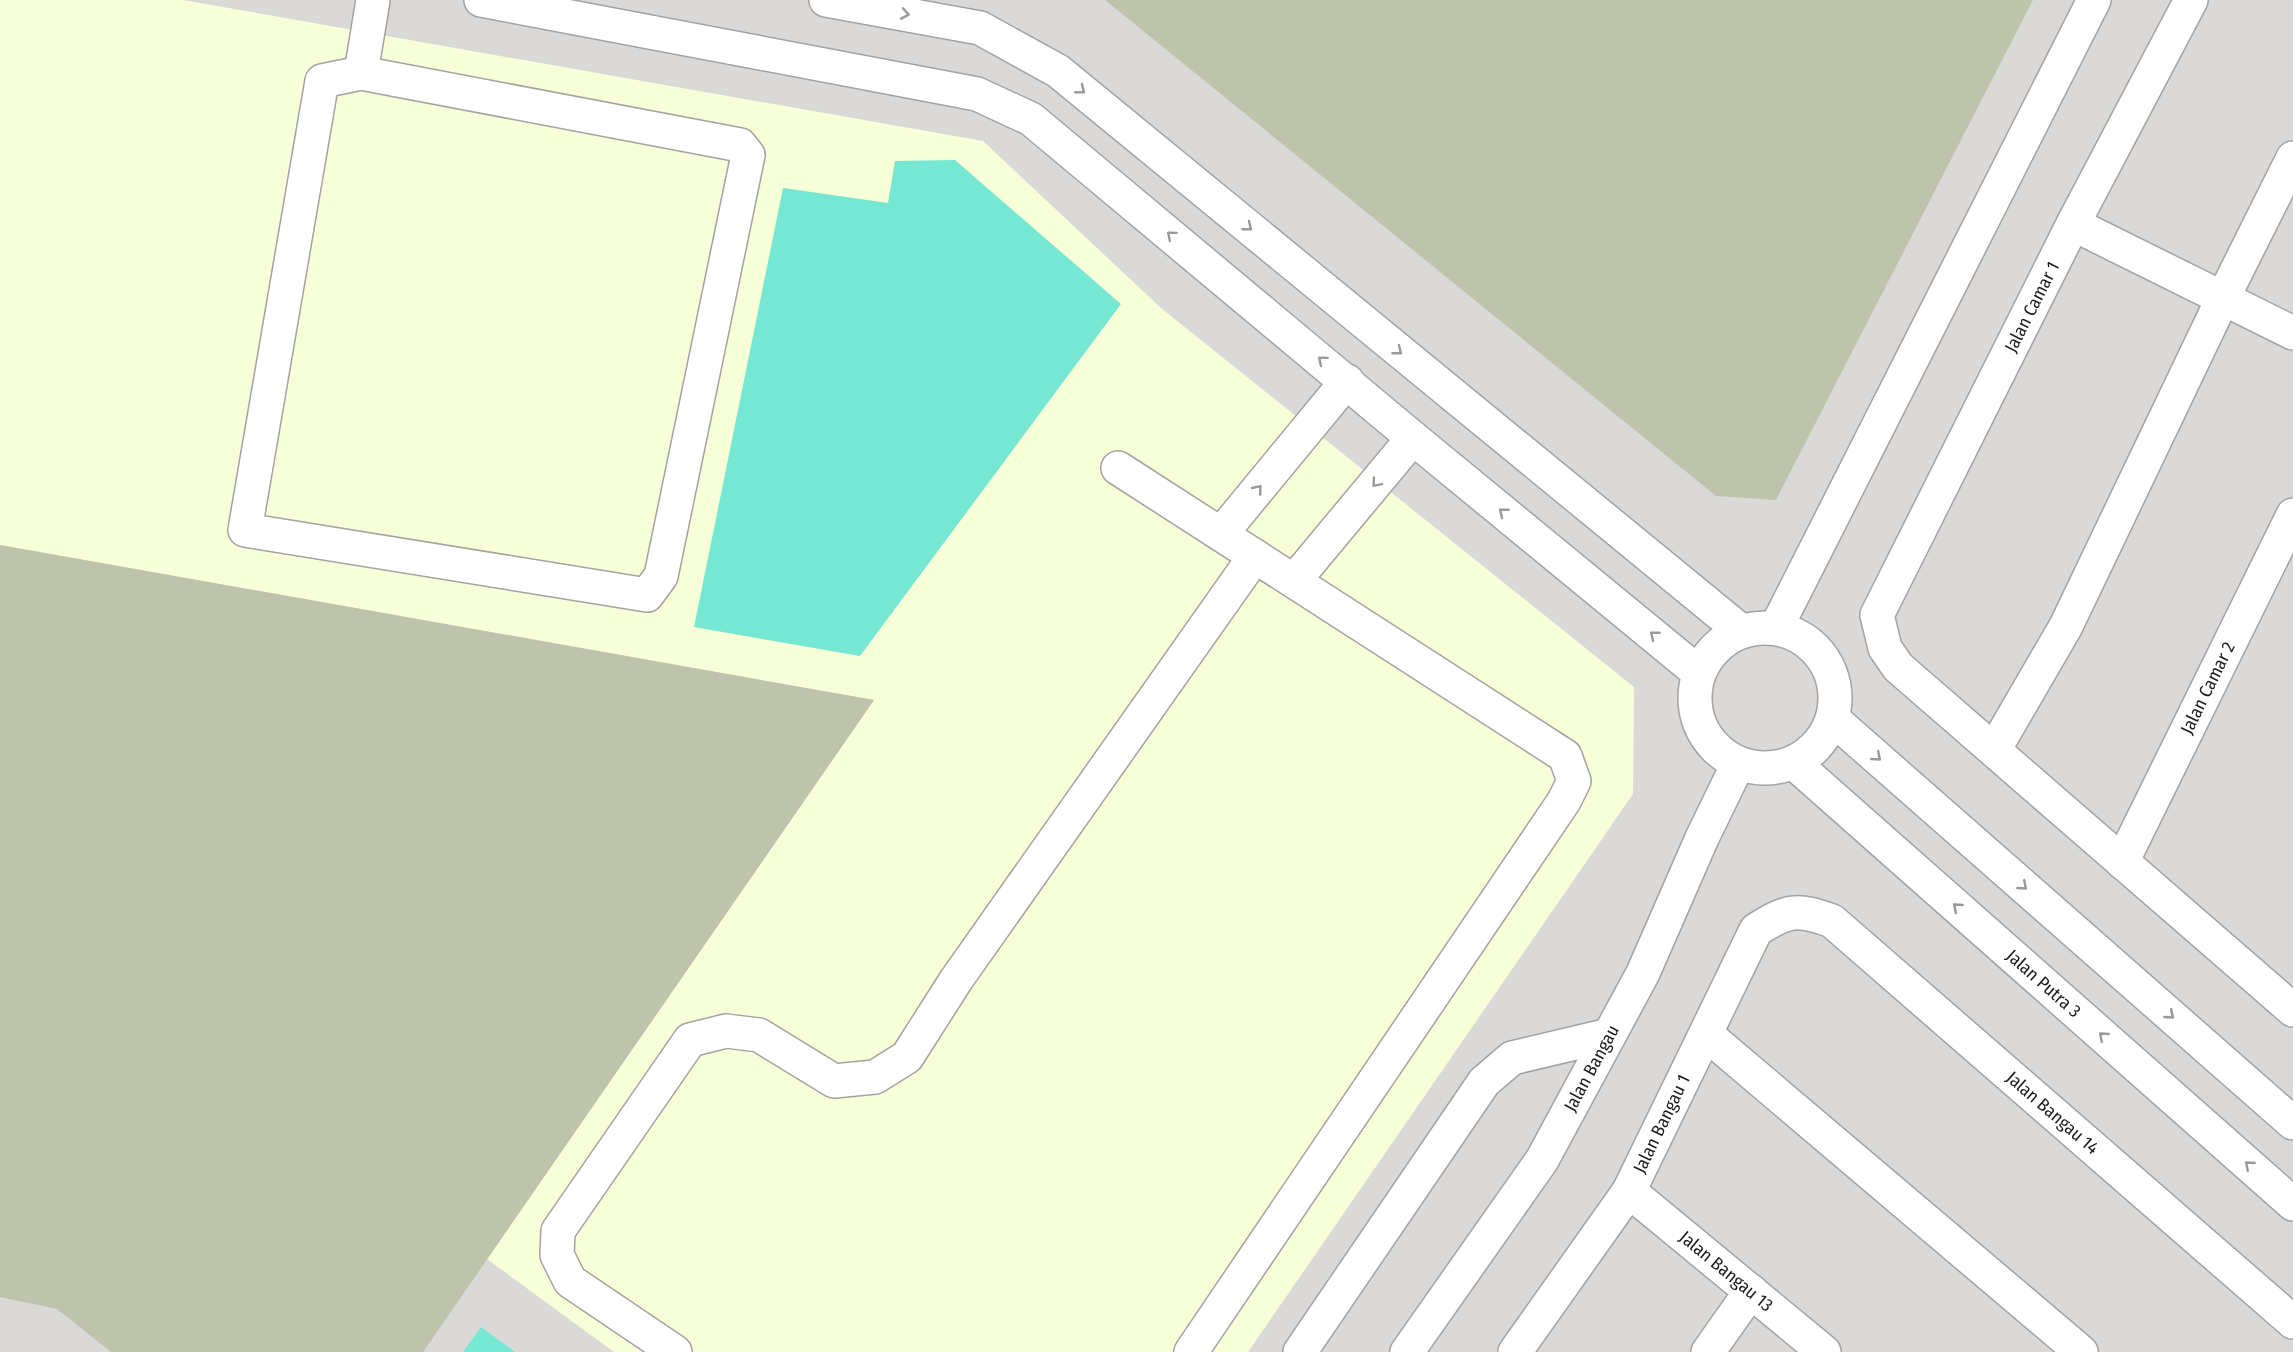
<svg xmlns="http://www.w3.org/2000/svg" width="2293" height="1352" font-family="'Fira Sans Condensed',sans-serif">
<style>
.residential{fill:#dad9d8}
.education{fill:#f7ffd8}
.construction{fill:#bec4ab}
.pitch{fill:#75e7d2}
.lines{fill:none;stroke-linecap:round;stroke-linejoin:round}
.minor-casing{stroke:#a3a3a3;stroke-width:36}
.minor{stroke:#fff;stroke-width:33}
.oneway{stroke:#999}
.labels{text-anchor:middle;dominant-baseline:central;stroke-width:4.5;stroke-linejoin:round;paint-order:stroke}
.street-label{font-size:18px;fill:#1c1c1c;stroke:#fff}
</style>
<rect width="100%" height="100%" fill="#eeede0"/>
<rect class="residential" x="0" y="0" width="2293" height="1352"/>
<polygon class="education" points="0,0 183,0 983,141 1161,308 1634,687 1633,794 1248,1352 614,1352 487,1259 874,700 0,545"/>
<g class="construction">
<polygon points="1105,0 2033,0 1776,500 1716,496"/>
<polygon points="0,545 874,700 423,1352 111,1352 57,1309 0,1297"/>
</g>
<g class="pitch">
<polygon points="955,160 1121,304 860,656 694,627 783,188 888,203 895,161"/>
<polygon points="481,1327 515,1352 463,1352"/>
</g>
<g class="lines">
<g class="minor-casing">
<g id="minor">
<polyline points="481,0 977,94 1031,119 1413,438 1699,673"/>
<polyline points="826,0 980,28 1058,71 1741,631"/>
<polyline points="2191,0 2073,224 1877,615 1885,648 1898,667 2293,1010"/>
<polygon points="361,73 740,145 748,155 661,576 647,595 245,530 322,81"/>
<polyline points="361,73 373,0"/>
<polyline points="2073,224 2293,333"/>
<polyline points="1118,468 1565,756 1574,781 1564,801 1191,1352"/>
<polyline points="1221,534 1347,381"/>
<polyline points="1294,581 1413,438"/>
<circle cx="1765" cy="698" r="70"/>
<polyline points="1776,628 2094,0"/>
<polyline points="1833,719 2293,1123"/>
<polyline points="1994,750 2066,626 2223,298 2293,158"/>
<path id="s1" d="M 1794,763 L 2293,1204"/>
<path id="s2" d="M 2122,862 L 2293,515"/>
<polyline points="1706,1034 2081,1352"/>
<path id="s3" d="M 1629,1191 L 1824,1352"/>
<polyline points="675,1352 570,1281 557,1255 558,1231 690,1040 726,1031 759,1035 834,1081 875,1077 907,1057 956,980 1255,556"/>
<polyline points="1300,1352 1484,1082 1512,1058 1609,1035"/>
<path id="s4" d="M 1407,1352 L 1542,1160 L 1643,973 L 1702,838 L 1738,764"/>
<path id="s5" d="M 1515,1352 L 1629,1191 L 1756,930 C 1787,910 1797,908 1832,921 L 2293,1322"/>
<polyline points="1708,1352 1751,1291"/>
</g>
</g>
<use href="#minor" class="minor"/>
</g>
<defs><path id="oneway-chevron" d="M-2-3.5L2.5 0L-2 3.5" fill="none" stroke-width="1.6" stroke-linecap="round" stroke-linejoin="round" transform="scale(1.5)"/></defs>
<g class="oneway">
<use href="#oneway-chevron" transform="translate(905 14) rotate(10)"/>
<use href="#oneway-chevron" transform="translate(1081 90) rotate(39)"/>
<use href="#oneway-chevron" transform="translate(1248 227) rotate(39)"/>
<use href="#oneway-chevron" transform="translate(1171 235) rotate(-140)"/>
<use href="#oneway-chevron" transform="translate(1398 351) rotate(39)"/>
<use href="#oneway-chevron" transform="translate(1322 360) rotate(-140)"/>
<use href="#oneway-chevron" transform="translate(1376 483) rotate(130)"/>
<use href="#oneway-chevron" transform="translate(1258 489) rotate(-51)"/>
<use href="#oneway-chevron" transform="translate(1503 512) rotate(-141)"/>
<use href="#oneway-chevron" transform="translate(1654 635) rotate(-141)"/>
<use href="#oneway-chevron" transform="translate(1877 757) rotate(41)"/>
<use href="#oneway-chevron" transform="translate(2023 886) rotate(41)"/>
<use href="#oneway-chevron" transform="translate(1957 907) rotate(-139)"/>
<use href="#oneway-chevron" transform="translate(2170 1015) rotate(41)"/>
<use href="#oneway-chevron" transform="translate(2103 1036) rotate(-139)"/>
<use href="#oneway-chevron" transform="translate(2249 1165) rotate(-139)"/>
</g>
<g class="labels">
<g class="street-label">
<text transform="translate(2032 307) rotate(-63)">Jalan Camar 1</text>
<text stroke="none"><textPath href="#s2" startOffset="194">Jalan Camar 2</textPath></text>
<text stroke="none"><textPath href="#s1" startOffset="333">Jalan Putra 3</textPath></text>
<text stroke="none"><textPath href="#s4" startOffset="339">Jalan Bangau</textPath></text>
<text stroke="none"><textPath href="#s5" startOffset="861">Jalan Bangau 14</textPath></text>
<text stroke="none"><textPath href="#s5" startOffset="272">Jalan Bangau 1</textPath></text>
<text stroke="none"><textPath href="#s3" startOffset="126">Jalan Bangau 13</textPath></text>
</g>
</g>
</svg>
